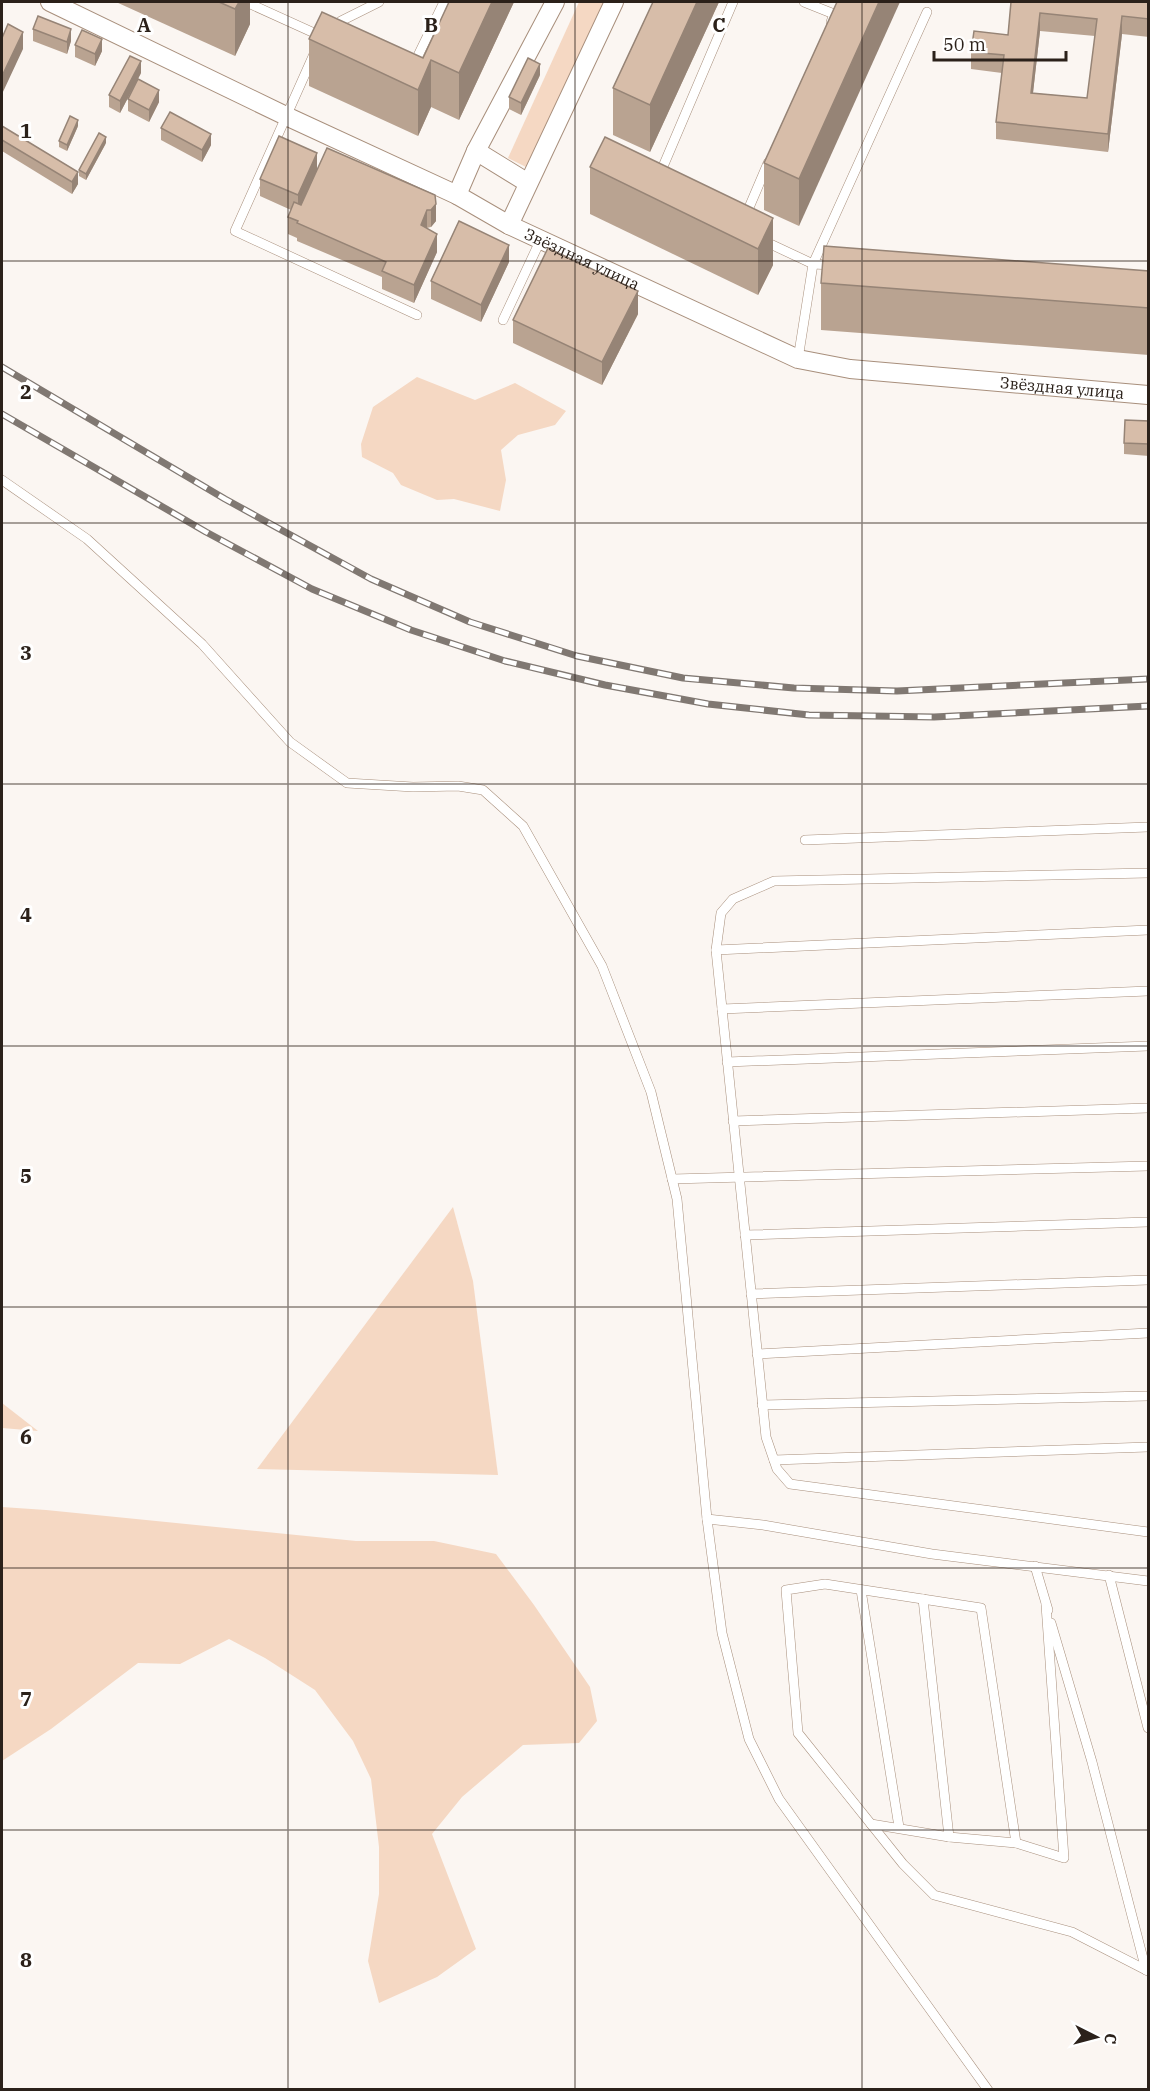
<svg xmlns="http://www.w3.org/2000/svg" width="1150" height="2091" font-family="'IBM Plex Serif',serif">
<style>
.green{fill:#f5d8c3}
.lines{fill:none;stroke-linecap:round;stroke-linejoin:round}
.lane-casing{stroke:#a88f7c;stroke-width:10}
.street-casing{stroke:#a88f7c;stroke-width:20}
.lane{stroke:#fff;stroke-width:9}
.street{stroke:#fff;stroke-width:18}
.rail-casing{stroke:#807872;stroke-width:7}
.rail{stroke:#fff;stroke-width:4.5;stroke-dasharray:14;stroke-linecap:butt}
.wall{fill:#b9a391;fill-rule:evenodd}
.shaded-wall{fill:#968476}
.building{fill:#d7bda9;stroke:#968476;stroke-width:1.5;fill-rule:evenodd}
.grid{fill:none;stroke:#2b211a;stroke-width:1.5;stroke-opacity:0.55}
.labels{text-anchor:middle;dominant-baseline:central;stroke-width:6;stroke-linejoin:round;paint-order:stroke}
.street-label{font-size:16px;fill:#2b211a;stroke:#fff}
.grid-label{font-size:20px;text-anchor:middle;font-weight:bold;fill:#2b211a;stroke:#fff;stroke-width:6;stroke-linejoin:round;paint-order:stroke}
</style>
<rect width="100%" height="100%" fill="#fbf6f2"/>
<g class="green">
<polygon points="579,2 605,2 528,168 508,158"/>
<polygon points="417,377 475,400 515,383 566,411 555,425 518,435 501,450 506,480 500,511 454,499 437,500 401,485 393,473 362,457 361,444 373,407"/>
<polygon points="453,1207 473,1281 498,1475 257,1469"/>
<polygon points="2,1403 38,1431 2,1428"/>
<polygon points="2,1507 46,1510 356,1541 434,1541 496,1554 534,1605 590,1687 597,1721 579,1743 523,1745 462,1797 432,1834 476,1949 437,1977 379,2003 368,1961 379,1894 379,1847 371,1779 353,1741 315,1690 265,1658 229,1639 180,1664 138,1663 51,1729 2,1761"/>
</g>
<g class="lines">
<g class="lane-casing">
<g id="lane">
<polyline points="246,2 323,37"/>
<polyline points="804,2 834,14 831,22"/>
<polyline points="333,29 341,21 379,2"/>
<polyline points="314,54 235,231 417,315"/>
<polyline points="413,66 444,2"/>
<polyline points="659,176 733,2"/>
<polyline points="745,217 768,163"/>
<polyline points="764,241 813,264 832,265"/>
<polyline points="503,320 541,239"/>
<polyline points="798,359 813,264 927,12"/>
<polyline points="2,480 87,539 202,644 290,742 347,783 413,787 458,786 483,790 523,826 602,966 651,1092 677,1199 707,1519 722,1633 749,1739 779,1799 988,2090"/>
<polyline points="805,840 1148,827"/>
<polyline points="1148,873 774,881 733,899 721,913 716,950 766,1437 777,1469 790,1484 1148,1532"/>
<polyline points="716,950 1148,930"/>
<polyline points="722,1009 1148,991"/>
<polyline points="727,1062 1148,1046"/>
<polyline points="733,1121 1148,1108"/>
<polyline points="672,1179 1148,1166"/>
<polyline points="745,1235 1148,1222"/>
<polyline points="751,1294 1148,1280"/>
<polyline points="757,1354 1148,1333"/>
<polyline points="762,1405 1148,1396"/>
<polyline points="774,1460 1148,1447"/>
<polyline points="707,1519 763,1525 932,1554 1148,1581"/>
<polyline points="1035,1566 1048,1610"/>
<polyline points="1109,1575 1148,1728"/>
<polyline points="861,1590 899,1827"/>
<polyline points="923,1599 949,1837"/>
<polyline points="1051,1623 1092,1762 1146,1970"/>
<polyline points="871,1824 949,1837 1016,1843 1064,1858 1046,1605"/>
<polyline points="1016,1843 981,1608 825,1584 786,1590 798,1733 903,1864 934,1895 1072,1932 1148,1971"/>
</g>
</g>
<g class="street-casing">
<g id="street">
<path id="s1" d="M 50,2 L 286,116 L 457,195 L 509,225 L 798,359 L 850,369 L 1148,395"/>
<polyline points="476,151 528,183"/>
<polyline points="457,195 476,151 555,2"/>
<polyline points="509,225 614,2"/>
</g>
</g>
<use href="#lane" class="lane"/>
<use href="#street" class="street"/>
<g class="rail-casing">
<g id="rail">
<polyline points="2,367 225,499 371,579 470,622 577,656 683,678 794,688 897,691 1148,679"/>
<polyline points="2,414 206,532 312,589 411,630 505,661 605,685 708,704 809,715 934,717 1148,706"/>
</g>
</g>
<use href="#rail" class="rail"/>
</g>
<g class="wall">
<polygon points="116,2 250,2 250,24 235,56"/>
<polygon points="449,2 514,2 459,120 431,107 418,136 309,86 309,39 423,58"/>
<polygon points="653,2 719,2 650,152 613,135 613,88"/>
<polygon points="837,2 799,226 764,210 764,163"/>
<path d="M 1011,2 L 1149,2 L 1149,37 L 1122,34 L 1108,152 L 996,139 L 996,122 L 1002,73 L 971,69 L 971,52 L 1008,35 ZM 1040,31 L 1095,36 L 1087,98 L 1033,93 Z"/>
<polygon points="33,29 71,41 67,54 33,41"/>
<polygon points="75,45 102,51 95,66 75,57"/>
<polygon points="141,73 120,113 109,107 109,95"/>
<polygon points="540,75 521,115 509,109 509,97"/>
<polygon points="128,99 159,102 149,122 128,111"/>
<polygon points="2,126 78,184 72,194 2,151"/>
<polygon points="78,126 67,151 59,147 59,141"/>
<polygon points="161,128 211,145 202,162 161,140"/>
<polygon points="106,143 86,180 79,176 79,170"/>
<polygon points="590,167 773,218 773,265 758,295 590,214"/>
<polygon points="317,170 435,195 436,221 431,227 427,228 437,252 414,303 382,289 382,277 297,241 297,238 288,234 288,217 291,210 260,196 260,179"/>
<polygon points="509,262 481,322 431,299 431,281"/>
<polygon points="1149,271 1149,355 821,330 821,283"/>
<polygon points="638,314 602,385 513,343 513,320"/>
<polygon points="1149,421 1149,456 1124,454 1124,443"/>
</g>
<g class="shaded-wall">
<polygon points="239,2 250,2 250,24 235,56 235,9"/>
<polygon points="492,2 514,2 459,120 459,73"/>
<polygon points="697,2 719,2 650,152 650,105"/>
<polygon points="879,2 900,2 799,226 799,179"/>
<polygon points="1040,13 1040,31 1031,110 1031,93"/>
<polygon points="1122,16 1122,34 1108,152 1108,134"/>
<polygon points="71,29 71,41 67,54 67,42"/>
<polygon points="23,32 23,49 2,94 2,76"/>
<polygon points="102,39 102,51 95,66 95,54"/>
<polygon points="431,60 431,107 418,136 418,90"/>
<polygon points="141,61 141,73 120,113 120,101"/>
<polygon points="540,64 540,75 521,115 521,103"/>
<polygon points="159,90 159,102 149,122 149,110"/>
<polygon points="78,120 78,126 67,151 67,145"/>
<polygon points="211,134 211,145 202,162 202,150"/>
<polygon points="106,137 106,143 86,180 86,174"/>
<polygon points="317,153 317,170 298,213 298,195"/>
<polygon points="78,172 78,184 72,194 72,182"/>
<polygon points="436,204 436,221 431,227 431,210"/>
<polygon points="427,210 427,228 421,225"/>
<polygon points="773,218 773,265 758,295 758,249"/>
<polygon points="437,234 437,252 414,303 414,285"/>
<polygon points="509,245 509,262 481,322 481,305"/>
<polygon points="638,291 638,314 602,385 602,362"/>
</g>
<g class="building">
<polygon points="219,2 239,2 235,9"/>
<polygon points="449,2 492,2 459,73 431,60 418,90 309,39 322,12 423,58"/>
<polygon points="653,2 697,2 650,105 613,88"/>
<polygon points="837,2 879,2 799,179 764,163"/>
<path d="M 1011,2 L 1149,2 L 1149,19 L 1122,16 L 1108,134 L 996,122 L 1004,55 L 971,52 L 974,31 L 1008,35 ZM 1040,13 L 1097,19 L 1087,98 L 1031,93 Z"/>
<polygon points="38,16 71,29 67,42 33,29"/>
<polygon points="8,24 23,32 2,76 2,38"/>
<polygon points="82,30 102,39 95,54 75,45"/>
<polygon points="130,56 141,61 120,101 109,95"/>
<polygon points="528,58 540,64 521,103 509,97"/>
<polygon points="138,79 159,90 149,110 128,99"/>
<polygon points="170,112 211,134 202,150 161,128"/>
<polygon points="70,116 78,120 67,145 59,141"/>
<polygon points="2,126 78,172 72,182 2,140"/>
<polygon points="99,133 106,137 86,174 79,170"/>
<polygon points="279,136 317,153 298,195 260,179"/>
<polygon points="605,137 773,218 758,249 590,167"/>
<polygon points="327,148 435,195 436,204 431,210 427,210 421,225 437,234 414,285 382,271 386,262 297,223 298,221 288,217 294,202 301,205"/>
<polygon points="459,221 509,245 481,305 431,281"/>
<polygon points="824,246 1149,271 1149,308 821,283"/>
<polygon points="548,248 638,291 602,362 513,320"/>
<polygon points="1125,420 1149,421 1149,444 1124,443"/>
</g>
<path class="grid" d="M 288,2 L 288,2090M 575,2 L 575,2090M 862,2 L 862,2090M 2,261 L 1148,261M 2,523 L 1148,523M 2,784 L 1148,784M 2,1046 L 1148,1046M 2,1307 L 1148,1307M 2,1568 L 1148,1568M 2,1830 L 1148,1830"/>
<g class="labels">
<g class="street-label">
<text stroke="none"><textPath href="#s1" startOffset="591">Звёздная улица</textPath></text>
<text stroke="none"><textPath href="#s1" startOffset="1095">Звёздная улица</textPath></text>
</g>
</g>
<g class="grid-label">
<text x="144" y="32">A</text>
<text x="431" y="32">B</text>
<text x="719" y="32">C</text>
<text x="26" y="138">1</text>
<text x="26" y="399">2</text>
<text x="26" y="660">3</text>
<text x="26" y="922">4</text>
<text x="26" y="1183">5</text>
<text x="26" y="1444">6</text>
<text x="26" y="1706">7</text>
<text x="26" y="1967">8</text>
</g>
<rect width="1150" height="2091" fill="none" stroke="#2b211a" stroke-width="6"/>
<g transform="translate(1096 2037) rotate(96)" stroke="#ffffff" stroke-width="4.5" paint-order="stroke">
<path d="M0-4.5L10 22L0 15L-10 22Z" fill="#2b211a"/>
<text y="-9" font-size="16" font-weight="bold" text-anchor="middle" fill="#2b211a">С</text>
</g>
<path d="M934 51v9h132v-9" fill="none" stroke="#2b211a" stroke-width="3"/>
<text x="943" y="51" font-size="18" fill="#2b211a" stroke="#ffffff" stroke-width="4.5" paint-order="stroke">50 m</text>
</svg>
